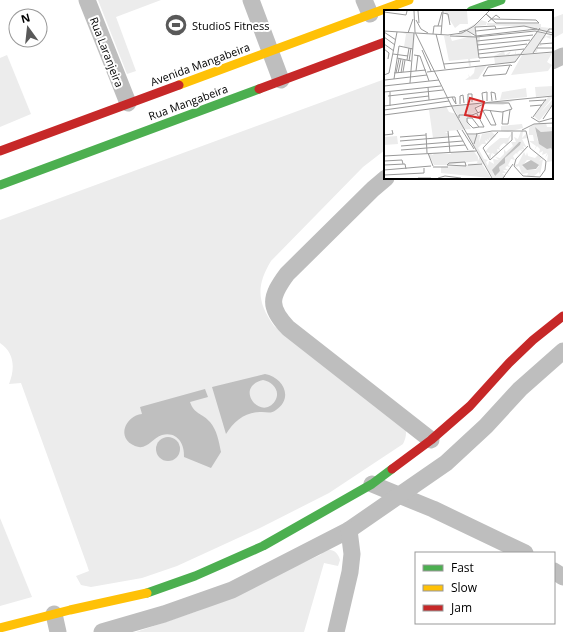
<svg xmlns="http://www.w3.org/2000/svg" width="563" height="632" font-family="'Open Sans',sans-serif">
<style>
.green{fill:#ececec}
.water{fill:#bfbfbf;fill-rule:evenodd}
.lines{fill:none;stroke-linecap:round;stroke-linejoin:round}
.street{stroke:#bebebe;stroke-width:17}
.fast{stroke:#4caf50;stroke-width:9}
.slow{stroke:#ffc107;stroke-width:9}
.jam{stroke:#c62828;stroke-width:9}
.labels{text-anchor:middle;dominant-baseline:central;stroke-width:4;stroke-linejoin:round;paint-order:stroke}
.poi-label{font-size:11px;fill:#000;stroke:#fff;text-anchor:start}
.street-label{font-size:11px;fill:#000;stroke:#fff}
.inset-road{fill:none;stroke:#999;stroke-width:1}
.view{fill:#d62828;fill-opacity:0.15;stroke:#d62828;stroke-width:2}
.inset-edge{fill:none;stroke:#000;stroke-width:2}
</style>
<rect width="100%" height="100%" fill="#fff"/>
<g class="green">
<polygon points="98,0 161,0 116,17 136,71 127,74"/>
<polygon points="563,14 563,33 552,39 552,18"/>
<polygon points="7,55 31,114 0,127 0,58"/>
<path d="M 385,79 L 385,150 L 363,167 L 271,261 C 256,286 257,302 274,326 L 403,422 C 407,430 407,436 403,444 L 329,493 L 260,528 L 177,566 L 142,578 L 91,587 L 81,585 L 76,576 L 89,571 L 87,565 L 21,383 L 9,384 C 15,369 15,353 0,343 L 0,220 Z"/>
<polygon points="0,518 32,597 0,606"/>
<path d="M 325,550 C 332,549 336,551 339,557 L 340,560 L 338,566 L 324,563 L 304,632 L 136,632 L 198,611 L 320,555 Z"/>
</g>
<g class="water">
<path d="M 265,374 C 283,377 294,398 276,410 C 271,414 267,412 262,412 C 246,411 234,421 226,434 L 212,387 ZM 263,380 C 273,382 281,391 275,401 C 261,422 233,387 263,380 Z"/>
<path d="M 205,389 L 208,397 L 190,402 C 194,414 202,413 210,422 C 217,430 219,442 221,452 L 211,468 L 184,457 C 185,444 177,431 162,435 C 152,438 147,451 135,446 C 116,438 125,416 142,414 L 140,407 Z"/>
<circle cx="168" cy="449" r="12"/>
</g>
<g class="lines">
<g class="street">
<polyline points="87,0 128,103"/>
<polyline points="251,0 281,80"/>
<polyline points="364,0 370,14"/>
<polyline points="552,61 563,56"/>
<path d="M 386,178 L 373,189 L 287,274 C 270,297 268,307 288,328 L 431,440"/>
<polyline points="372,484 433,509 525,553"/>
<polyline points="554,571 563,577"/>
<polyline points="54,614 58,632"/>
<polyline points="102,632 164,614 232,590 349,530 446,463 486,426 520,389 563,351"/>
<polyline points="336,632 350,572 352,554 349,530"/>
</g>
<g class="fast">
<polyline points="471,11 501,0"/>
<polyline points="0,185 259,89"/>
<polyline points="147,593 195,576 263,546 372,484 392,469"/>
</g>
<g class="slow">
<polyline points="179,85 409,0"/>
<polyline points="0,628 70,610 147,593"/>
</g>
<g class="jam">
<polyline points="259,89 385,42"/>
<polyline points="0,151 179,85"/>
<polyline points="392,469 431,440 470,406 509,363 533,340 563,316"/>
</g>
</g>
<defs>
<g id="stadium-disc" transform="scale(1.15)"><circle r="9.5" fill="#595959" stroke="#fff"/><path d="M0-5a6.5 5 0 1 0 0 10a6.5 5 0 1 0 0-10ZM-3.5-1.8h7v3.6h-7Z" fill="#fff"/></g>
</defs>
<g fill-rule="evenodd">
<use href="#stadium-disc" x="176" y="25"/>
</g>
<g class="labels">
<g class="poi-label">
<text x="192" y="25">StudioS Fitness</text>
</g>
<g class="street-label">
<text transform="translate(107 52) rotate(69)">Rua Laranjeira</text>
<text transform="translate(200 64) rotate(-20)">Avenida Mangabeira</text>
<text transform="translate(188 102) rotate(-20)">Rua Mangabeira</text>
</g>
</g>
<g transform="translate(384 10)">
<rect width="169" height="169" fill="#fff"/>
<path d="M 60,1 L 83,1 L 84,14 L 76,14 L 71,18 ZM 97,10 L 103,12 L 102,15 L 91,16 L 92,25 L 85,22 L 88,26 L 96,27 L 94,48 L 86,49 L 87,56 L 85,56 L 84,49 L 65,51 L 60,26 L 66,26 L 68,31 L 84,27 L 71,26 ZM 103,13 L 157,14 L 157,17 L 166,18 L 166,23 L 146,19 L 146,17 L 155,17 L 103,15 ZM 153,21 L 162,25 L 160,27 L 167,25 L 167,29 L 162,27 L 158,30 L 156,34 L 158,36 L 154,36 L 153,42 L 138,44 ZM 16,22 L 31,24 L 27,62 L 29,38 L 20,37 L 22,24 ZM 131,40 L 132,44 L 136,43 L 131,52 L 111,54 L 110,46 L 120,41 L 121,45 L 127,41 L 125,45 L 131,44 ZM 168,43 L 163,52 L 168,55 L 164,61 L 127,65 L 138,45 ZM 103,55 L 94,69 L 81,70 L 85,67 L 84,64 L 86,67 L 90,63 L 91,57 ZM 169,76 L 169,85 L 152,87 L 151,77 ZM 142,78 L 143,87 L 116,90 L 118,82 ZM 164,87 L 169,87 L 156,103 L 169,89 L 169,94 L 155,111 L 150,106 ZM 131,90 L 119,95 L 96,94 L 91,97 L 93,102 L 86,104 L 84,104 L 82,97 L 83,104 L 80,104 L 90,105 L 89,108 L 83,107 L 87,119 L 64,121 L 61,123 L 64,123 L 64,127 L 49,128 L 45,100 L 62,96 L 65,102 L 73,104 L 68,96 ZM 162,113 L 163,117 L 169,117 L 169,121 L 157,122 L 151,117 L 154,132 L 168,138 L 169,151 L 163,152 L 164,144 L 161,148 L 163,143 L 158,145 L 159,141 L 155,143 L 156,139 L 153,136 L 150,141 L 152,136 L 145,131 L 150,131 L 149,125 L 145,125 L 145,118 L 150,114 ZM 138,114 L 139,118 L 124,122 L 117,121 L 117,116 ZM 137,121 L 139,121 L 138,128 L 142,124 L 143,128 L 138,129 L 143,138 L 139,136 L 141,140 L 137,139 L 140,142 L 136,140 L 133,143 L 135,145 L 132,143 L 129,146 L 131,150 L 127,149 L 124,155 L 127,158 L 123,156 L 121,158 L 124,160 L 119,160 L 122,163 L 118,163 L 120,165 L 119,168 L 109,168 L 101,155 L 97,153 L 50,157 L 93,153 L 96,146 L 84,125 L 96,125 L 95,133 L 98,124 L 108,122 L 112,126 L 107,130 L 105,127 L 106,131 L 103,129 L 104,132 L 101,130 L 102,134 L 98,134 L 94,138 L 100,149 L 104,150 L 102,152 L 104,156 L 105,151 L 110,154 L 109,149 L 115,150 L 111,147 L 116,148 L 120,144 L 120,139 L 122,142 L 129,136 L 127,132 L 132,132 L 130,127 L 134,129 ZM 135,132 L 137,132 L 136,135 L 121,148 L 121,152 L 115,157 L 116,161 L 110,166 L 109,160 ZM 128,123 L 123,135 L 120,133 L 117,135 L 115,138 L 117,140 L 113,139 L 114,143 L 111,141 L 114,143 L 112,145 L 108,143 L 109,148 L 107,143 L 107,149 L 103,147 L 106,143 L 101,142 L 105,137 L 116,128 L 124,128 ZM 13,126 L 14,134 L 0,135 L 0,127 ZM 89,140 L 94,147 L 94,151 L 62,155 L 50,155 L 44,143 L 49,145 L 50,143 L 67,144 L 67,142 ZM 140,142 L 142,146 L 143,142 L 144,146 L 151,148 L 154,145 L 158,148 L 155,151 L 159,149 L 156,165 L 155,162 L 150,166 L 143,166 L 144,163 L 138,164 L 135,156 L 132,157 L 130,155 L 134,154 ZM 143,150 L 147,150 L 155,156 L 152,160 L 143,160 L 138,156 ZM 98,154 L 107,168 L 57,163 L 57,157 Z" fill="#ececec" fill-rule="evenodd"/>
<path d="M 151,117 L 157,122 L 169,121 L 169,142 L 167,138 L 163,139 L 155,134 ZM 135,132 L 137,132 L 136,135 L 121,148 L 121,153 L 115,157 L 116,161 L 111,166 L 108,160 ZM 147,150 L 155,155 L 152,159 L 143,160 L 138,155 Z" fill="#bfbfbf"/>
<path class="inset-road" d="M 30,1 L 31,22 L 70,101 L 108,168M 34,1 L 35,13M 0,2 L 22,5 L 23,1M 59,3 L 64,4 L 66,15M 102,4 L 108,9 L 152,10 L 155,13 L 112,13 ZM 32,10 L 37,19 L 44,23M 104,12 L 112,5 L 116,8M 54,16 L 58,2M 112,19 L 111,16 L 91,17 L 95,48 L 169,42M 0,21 L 31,23M 92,21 L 140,16 L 169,23M 0,22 L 12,30M 75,22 L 82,20 L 92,26 L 153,19M 24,23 L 29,9M 32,23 L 64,25 L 78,23 L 90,16 L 105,1M 49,24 L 50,16 L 58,16M 52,24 L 61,59M 57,25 L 59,1M 66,26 L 92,27 L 151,21 L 169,25M 0,27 L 11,35M 93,31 L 149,25M 0,34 L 10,41M 156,34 L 169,33M 93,35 L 146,30M 153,38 L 169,38M 0,39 L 5,43 L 4,49M 38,40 L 47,61M 94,40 L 143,34M 149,43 L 165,19 L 169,19M 9,44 L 24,46M 94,44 L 140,39M 30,45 L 36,46 L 45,71M 13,48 L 27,51M 23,50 L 25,38M 25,51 L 27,38M 131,52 L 156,18M 60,54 L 96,51M 126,55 L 122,64 L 99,66 L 104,57 L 127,55 L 128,56M 32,61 L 34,45M 19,62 L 21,50M 43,62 L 131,52M 10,63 L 42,60M 12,63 L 15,49M 14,63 L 17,49M 17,63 L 19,50M 0,65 L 5,63 L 13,22M 10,69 L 15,36 L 29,39M 1,70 L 43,65M 26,73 L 30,23M 0,76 L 55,70M 44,77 L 45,90M 0,82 L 57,76M 4,86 L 59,80M 68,87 L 71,87 L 72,94 L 70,91 ZM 19,89 L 45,86M 108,91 L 107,82 L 111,83 L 112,90M 145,91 L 162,90M 99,92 L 98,83 L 103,82 L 103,91M 84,93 L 84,84 L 88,84 L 88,92M 76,94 L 76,86 L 79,85 L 80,93M 0,96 L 68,87M 6,96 L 6,82M 68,96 L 169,86M 146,96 L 158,95M 0,100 L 65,91M 99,101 L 107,115 L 112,115 L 106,100M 119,102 L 118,114 L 124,114 L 126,100M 93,104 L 100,117 L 95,117 L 89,118 L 83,112 L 83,108 L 88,108 L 95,117M 0,105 L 68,96M 147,107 L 155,112 L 169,108M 149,107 L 162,89M 75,108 L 75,105 L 88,105 L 101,100 L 118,102 L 128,99 L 125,93 L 102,93 L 91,98 L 94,103M 159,109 L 169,94M 73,120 L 84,140M 78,120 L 90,139M 138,120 L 150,114 L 169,113M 64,121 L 66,143M 114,122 L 99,138 L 106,150 L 128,130 L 128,122M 42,123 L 43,143M 83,124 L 93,124 L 90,134M 92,124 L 108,121 L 142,121 L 146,138 L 162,151 L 161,160 L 156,167 L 139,166 L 130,156 L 132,149 L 144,136M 0,125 L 9,124 L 8,120M 16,127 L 42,125M 16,131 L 76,126M 17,136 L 79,131M 17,140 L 81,135M 44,143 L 49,156M 0,146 L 92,141M 0,151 L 18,150 L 19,154M 81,152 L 82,156 L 63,155 L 65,153 ZM 0,155 L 21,154 L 22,159M 84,155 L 98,154M 49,157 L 64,157M 0,160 L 47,156M 0,165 L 40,163 L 40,158M 121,166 L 119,168 L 129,154M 34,168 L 47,168M 54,168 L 61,166 L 77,168"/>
<path class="view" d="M 86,88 L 100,92 L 96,108 L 81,105 Z"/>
<rect width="169" height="169" class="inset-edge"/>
</g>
<rect x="415" y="552" width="140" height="72" fill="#ffffff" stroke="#999999"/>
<rect x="423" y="565" width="20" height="6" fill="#4caf50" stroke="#999999"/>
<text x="451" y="572" font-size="12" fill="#000000">Fast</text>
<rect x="423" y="585" width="20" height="6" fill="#ffc107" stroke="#999999"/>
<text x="451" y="592" font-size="12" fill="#000000">Slow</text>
<rect x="423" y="605" width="20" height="6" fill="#c62828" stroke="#999999"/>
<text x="451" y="612" font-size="12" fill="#000000">Jam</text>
<g transform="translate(28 28) rotate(345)"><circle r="19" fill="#ffffff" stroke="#999999"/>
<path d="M0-3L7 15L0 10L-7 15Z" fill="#595959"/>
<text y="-6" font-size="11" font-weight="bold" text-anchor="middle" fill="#000000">N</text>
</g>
</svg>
